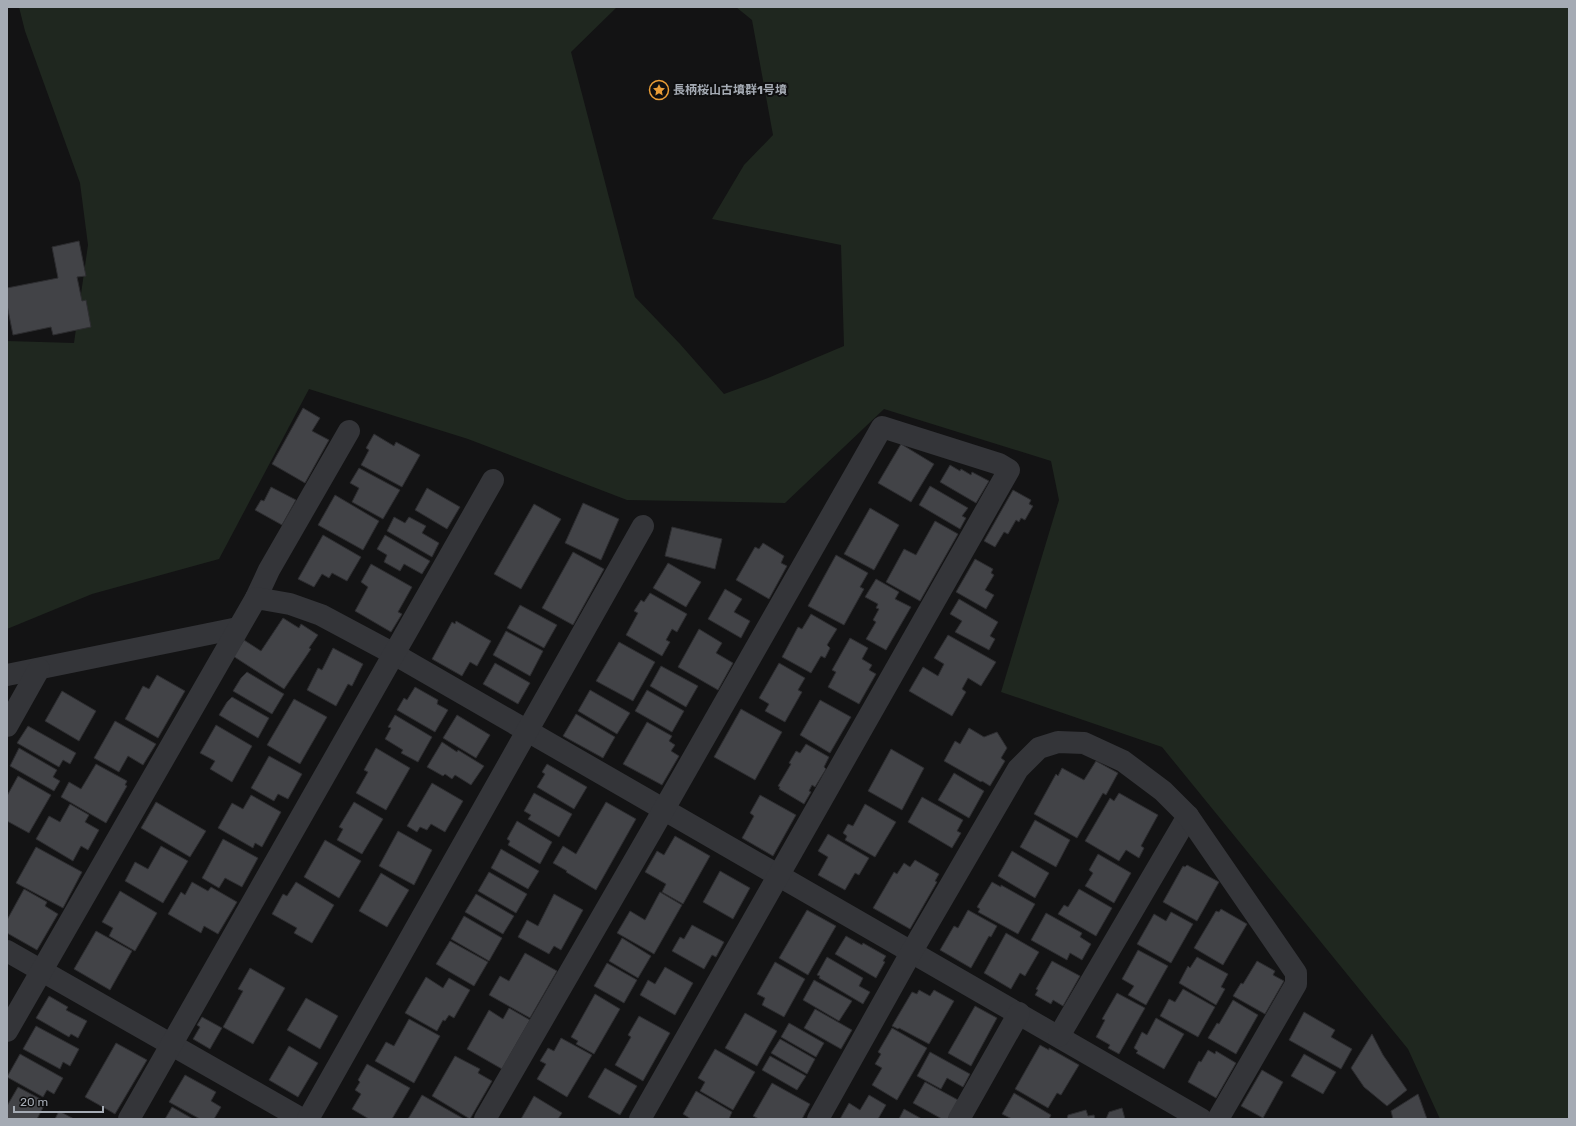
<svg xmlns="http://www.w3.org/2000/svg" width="1576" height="1126" font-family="Rubik,'Noto Sans JP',sans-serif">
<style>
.green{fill:#1f271f}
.building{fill:#424347;stroke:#2d2d30}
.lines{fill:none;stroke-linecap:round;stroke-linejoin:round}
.minor{stroke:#343539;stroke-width:22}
.labels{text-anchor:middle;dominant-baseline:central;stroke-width:4;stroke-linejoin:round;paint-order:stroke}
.poi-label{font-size:12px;font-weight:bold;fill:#a5abb4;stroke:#0e0e0f;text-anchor:start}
</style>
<rect width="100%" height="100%" fill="#131314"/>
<polygon class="green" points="19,7 617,7 571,52 635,297 680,344 724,394 768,378 844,346 841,245 712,219 744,165 773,135 752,20 736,7 1569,7 1569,1119 1440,1119 1408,1049 1162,747 1001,692 1059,500 1051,461 884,409 785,503 627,500 468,439 309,389 219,559 92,594 7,629 7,341 74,343 88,245 80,183 25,31"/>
<g class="building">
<polygon points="79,241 86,276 77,277 82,301 86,300 91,327 53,335 51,327 13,335 7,305 7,288 58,278 52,247"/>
<polygon points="303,408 320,418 312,431 329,440 305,483 272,464"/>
<polygon points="374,434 394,446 396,442 420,455 402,487 361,465 369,450 366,448"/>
<polygon points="901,444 934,464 911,502 878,483"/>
<polygon points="950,465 960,471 961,469 971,475 972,472 989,481 976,503 940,482"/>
<polygon points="359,468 400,490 383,519 352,502 359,488 350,483"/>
<polygon points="930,486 968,508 962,516 966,518 960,529 919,505"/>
<polygon points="271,487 296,500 282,525 255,510 261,500 264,501"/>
<polygon points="427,488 460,507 447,529 415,510"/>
<polygon points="1013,490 1031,500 1029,504 1033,506 1025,520 1021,518 1019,522 1016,520 1008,534 1004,532 995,547 984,541"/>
<polygon points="335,495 379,521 363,550 318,525"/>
<polygon points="583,503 619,519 601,560 565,543"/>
<polygon points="534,504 561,519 521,589 494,574"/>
<polygon points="870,508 899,525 874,570 844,554"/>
<polygon points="394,517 405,523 409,517 426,526 422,533 439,543 432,557 387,531"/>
<polygon points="935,521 958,534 920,601 886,582 904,549 916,555"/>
<polygon points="672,527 722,539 715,569 665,556"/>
<polygon points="323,535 361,557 347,581 332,573 329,578 322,574 314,587 298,579"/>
<polygon points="385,535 430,561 422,574 404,564 400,571 384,562 387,555 377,549"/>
<polygon points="763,543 784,556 781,563 787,566 769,599 736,580 755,547 759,549"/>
<polygon points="573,552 604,569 573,625 542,608"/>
<polygon points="836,555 868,573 860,587 864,589 844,625 808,606"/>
<polygon points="975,559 993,569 991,573 994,575 985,590 994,595 986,609 956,592"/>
<polygon points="668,563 701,582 686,607 653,588"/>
<polygon points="371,564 412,587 398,612 402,614 391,632 355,611 368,587 361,582"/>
<polygon points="876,579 899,592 895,599 911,607 886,650 866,639 876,622 873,620 879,609 876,608 878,604 865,597"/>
<polygon points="725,589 742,599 734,612 750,621 741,638 708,619"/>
<polygon points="650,593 687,614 677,632 672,629 666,640 670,642 662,656 626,635 638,613 634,611 641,600 644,602"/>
<polygon points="959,599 998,622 990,636 995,639 989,650 955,632 962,621 950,614"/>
<polygon points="520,605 557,625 544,648 507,628"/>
<polygon points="811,614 837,629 827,645 830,648 825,658 821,656 811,673 782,657 798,627 802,629"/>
<polygon points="283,618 299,628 301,624 318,635 309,648 311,649 284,689 233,656 244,640 261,651"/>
<polygon points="456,621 491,641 477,666 470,662 462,676 432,659 452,622 455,624"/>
<polygon points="699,629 722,643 716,653 733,663 718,690 678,667"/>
<polygon points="506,631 543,651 530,676 493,655"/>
<polygon points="948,635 996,662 981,686 968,678 962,689 966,692 952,716 909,691 923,667 938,676 944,664 934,658"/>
<polygon points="850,638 868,648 862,659 872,665 869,670 876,674 859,704 828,687 836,672 832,670"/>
<polygon points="619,642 655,662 633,701 596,681"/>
<polygon points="333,648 363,664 352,686 348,684 336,706 307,690 318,668 322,670"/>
<polygon points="495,663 530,683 518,704 483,684"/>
<polygon points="779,663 805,678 798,690 802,692 785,722 765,711 769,704 759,698"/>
<polygon points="661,666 698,686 686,707 650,686"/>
<polygon points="247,672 284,694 272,714 233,691 241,678"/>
<polygon points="157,675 185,691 158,738 125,719 143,686 149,689"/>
<polygon points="415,687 438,700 437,704 448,710 435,732 397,710 404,698 407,700"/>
<polygon points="590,690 630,713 617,734 578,711"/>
<polygon points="647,690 684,711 672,732 635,711"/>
<polygon points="62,691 96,711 79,741 45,721"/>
<polygon points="232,697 269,718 258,738 219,715 227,702"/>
<polygon points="294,699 327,717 300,764 267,745"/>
<polygon points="820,700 851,717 830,753 800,735"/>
<polygon points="741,709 782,732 755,780 714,757"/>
<polygon points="576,714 615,737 603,758 563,736"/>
<polygon points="395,715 432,737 418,762 401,753 403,750 385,739 391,728 388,727"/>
<polygon points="457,715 490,735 476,758 443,738"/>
<polygon points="115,721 156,744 143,765 128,756 119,772 94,758"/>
<polygon points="647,722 672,736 669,741 675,745 671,751 679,756 662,785 623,764"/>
<polygon points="216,725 252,746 232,782 210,769 215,761 200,753"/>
<polygon points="28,726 76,753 70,764 63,760 59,767 17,743"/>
<polygon points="969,728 984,737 997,732 1007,748 1001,758 1005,761 990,786 982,781 981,782 944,761 955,741 960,744"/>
<polygon points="442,742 457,752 458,750 484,766 471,785 455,775 452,779 445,774 443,776 427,767"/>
<polygon points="806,744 829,757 824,767 826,769 815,787 812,785 809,791 811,792 804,804 779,789 780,787 778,786 791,764 789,763 796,751 800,753"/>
<polygon points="19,748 57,770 53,777 60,781 54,791 10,766"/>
<polygon points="376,748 410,768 386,810 356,793 368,772 364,770"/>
<polygon points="891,749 924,768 902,810 868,791"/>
<polygon points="269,756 302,774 288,799 278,794 274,801 251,788"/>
<polygon points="1096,761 1118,773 1106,795 1103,793 1077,838 1034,814 1056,774 1058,776 1062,768 1084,780"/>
<polygon points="96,764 127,781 125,785 127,786 106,823 61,797 69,782 81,789"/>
<polygon points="547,764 587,787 574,809 537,787 545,774 542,772"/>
<polygon points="954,773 984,791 969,818 938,800"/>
<polygon points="18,776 51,795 29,833 7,821 7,796"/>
<polygon points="432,783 463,801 445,832 431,824 427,830 420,827 417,832 407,826"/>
<polygon points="534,793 572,814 559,837 528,819 531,815 524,811"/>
<polygon points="1119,793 1158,815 1141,846 1144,848 1139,858 1126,850 1119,861 1085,841 1110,798 1114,801"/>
<polygon points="251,795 281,812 262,847 255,843 253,848 218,828 232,803 243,809"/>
<polygon points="760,795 796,815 773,856 742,838 754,816 750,813"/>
<polygon points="922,797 963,820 957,831 961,833 952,848 908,822"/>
<polygon points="156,802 206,831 190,857 141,828"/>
<polygon points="354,802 383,819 362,854 337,840 343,829 339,827"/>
<polygon points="606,802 636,819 596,890 566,872 567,871 553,863 563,846 576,854"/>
<polygon points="70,804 89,815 85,822 99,830 88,850 81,846 73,861 36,839 49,816 60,822"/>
<polygon points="865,804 896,822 875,857 845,840 847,836 843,833 848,824 853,826"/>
<polygon points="1035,820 1070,840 1056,867 1020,847"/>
<polygon points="517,821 552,842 540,864 508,845 510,841 507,839"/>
<polygon points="398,831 432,850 414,885 379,866"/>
<polygon points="828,834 869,858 859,875 855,873 845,890 818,875 828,857 818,851"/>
<polygon points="675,836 710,856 683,904 662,892 666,884 645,872 657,851 664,855"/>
<polygon points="223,839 258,858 242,887 225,878 219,888 202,878"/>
<polygon points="325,840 361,861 339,898 304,877"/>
<polygon points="161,846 188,861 163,903 125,881 135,862 148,869"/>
<polygon points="36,847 82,872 63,908 16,883"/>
<polygon points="501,849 539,871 528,889 491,868"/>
<polygon points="1012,851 1049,873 1035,898 998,876"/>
<polygon points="1098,854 1131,873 1114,903 1085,886 1093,873 1089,870"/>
<polygon points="915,860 939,874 935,881 937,882 910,929 873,908 894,872 897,874 904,863 910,867"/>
<polygon points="1187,865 1219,882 1197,921 1163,902 1183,866 1185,867"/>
<polygon points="720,871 750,888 733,919 703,902"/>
<polygon points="489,872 527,894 516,913 478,891"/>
<polygon points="381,873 409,890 387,927 359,911"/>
<polygon points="192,882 208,891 211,887 237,902 218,934 204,926 201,933 168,914 181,892 185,895"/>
<polygon points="296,882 334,905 312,943 294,933 297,928 272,914 283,894 287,896"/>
<polygon points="992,882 1001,887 1001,885 1035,904 1018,934 978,912 980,909 977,907"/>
<polygon points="24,889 47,902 45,906 58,914 37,950 7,933 7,920"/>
<polygon points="1079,889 1112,908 1096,936 1058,914 1064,905 1068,907"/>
<polygon points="120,891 157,913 135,951 109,936 113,928 102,922"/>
<polygon points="660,892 682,905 654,954 617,933 630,911 645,920"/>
<polygon points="476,894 514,916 503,934 465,912"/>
<polygon points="554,894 583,910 561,950 554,946 549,954 518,937 527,920 538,926"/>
<polygon points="1221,909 1247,924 1223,965 1194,948 1216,911 1219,912"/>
<polygon points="807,910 836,926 808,975 779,958"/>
<polygon points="968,910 997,926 991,937 989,936 971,968 940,950 954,926 958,928"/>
<polygon points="1171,912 1193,924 1171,963 1137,944 1154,914 1166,921"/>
<polygon points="1046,913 1082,933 1080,937 1091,944 1082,960 1070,953 1067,960 1031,940"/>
<polygon points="464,916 502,938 489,961 451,939"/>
<polygon points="692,925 724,942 716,957 712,955 704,969 672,951 680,937 684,939"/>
<polygon points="96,931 132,951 110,990 74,969"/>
<polygon points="1006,933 1039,952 1025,976 1020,973 1011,989 984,973"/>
<polygon points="846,936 862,945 863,943 886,956 883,961 885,962 876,978 835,954"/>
<polygon points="622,938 651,956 638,978 609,961"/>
<polygon points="450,941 488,962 474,986 436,964"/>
<polygon points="1138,950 1168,966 1146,1005 1128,995 1134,986 1122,979"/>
<polygon points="525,953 557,971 530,1018 489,995 500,976 509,981"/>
<polygon points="827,957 863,978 859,986 870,992 863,1004 819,978 820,976 817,975"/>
<polygon points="1197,957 1228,974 1221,987 1225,989 1216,1005 1179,983 1188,966 1190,968"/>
<polygon points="1052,961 1080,976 1063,1006 1053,1000 1051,1004 1035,995 1038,990 1036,989"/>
<polygon points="1257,961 1275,971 1273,975 1284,981 1265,1014 1233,996 1241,983 1243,984"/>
<polygon points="775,962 805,979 784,1017 762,1005 765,998 757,994"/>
<polygon points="607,963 637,980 624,1003 594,986"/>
<polygon points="665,967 693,983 675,1015 640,995 648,980 655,984"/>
<polygon points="250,968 285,988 253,1044 223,1027 243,991 238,989"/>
<polygon points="426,977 443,988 449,978 470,990 454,1018 449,1015 445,1021 443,1020 437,1031 405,1013"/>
<polygon points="814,980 852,1001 839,1021 803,1000"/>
<polygon points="1183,989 1215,1007 1198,1037 1160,1016 1169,999 1175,1002"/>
<polygon points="919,990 930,996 934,990 954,1001 929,1044 899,1028 898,1029 892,1026 912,992 917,994"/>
<polygon points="1117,993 1145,1008 1119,1054 1108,1048 1110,1045 1096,1037 1105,1020 1102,1019"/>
<polygon points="595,994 620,1009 594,1054 576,1044 578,1041 571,1037"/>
<polygon points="49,996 68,1007 66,1010 87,1021 78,1038 71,1034 69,1037 36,1018"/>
<polygon points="306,998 338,1016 320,1049 287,1030"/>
<polygon points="1233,1000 1258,1015 1236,1054 1208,1038 1217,1023 1219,1024"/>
<polygon points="975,1006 997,1018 971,1066 948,1053"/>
<polygon points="509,1008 530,1020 502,1069 467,1049 489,1010 503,1019"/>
<polygon points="815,1009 852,1030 841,1049 804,1028"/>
<polygon points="1304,1012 1335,1030 1331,1037 1352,1049 1341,1069 1289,1040"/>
<polygon points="745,1013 777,1031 757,1066 725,1048"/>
<polygon points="639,1016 670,1033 643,1081 615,1065 631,1037 628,1035"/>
<polygon points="202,1017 222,1028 210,1049 193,1039 200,1027 197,1025"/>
<polygon points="1156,1018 1184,1034 1164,1069 1136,1053 1138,1051 1134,1048 1142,1032 1147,1035"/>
<polygon points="409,1019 440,1036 414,1083 375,1061 386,1042 394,1046"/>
<polygon points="789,1023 824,1043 816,1057 781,1037"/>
<polygon points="36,1026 79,1049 70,1066 63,1062 60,1069 23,1049"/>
<polygon points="892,1028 927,1048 897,1100 872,1085 882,1068 875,1064 881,1054 878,1052"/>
<polygon points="1372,1034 1383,1055 1407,1090 1387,1106 1364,1087 1351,1068"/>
<polygon points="561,1038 592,1055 567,1097 537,1079 546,1064 540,1061 548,1048 554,1051"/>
<polygon points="780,1039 815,1059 807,1074 771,1053"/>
<polygon points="116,1043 147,1060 115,1114 85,1097"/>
<polygon points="1040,1045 1049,1050 1049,1048 1079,1065 1061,1095 1057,1093 1048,1108 1015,1089"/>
<polygon points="289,1046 318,1063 298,1097 269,1080"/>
<polygon points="715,1049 755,1072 733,1110 700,1091 705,1082 698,1078"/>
<polygon points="1208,1050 1215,1054 1216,1051 1236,1063 1216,1098 1188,1082 1199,1061 1201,1062"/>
<polygon points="930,1052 970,1074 963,1087 947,1078 941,1089 917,1076"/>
<polygon points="20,1054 63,1078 54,1094 47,1090 43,1097 7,1077"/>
<polygon points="1304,1054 1336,1072 1323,1094 1291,1076"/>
<polygon points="455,1056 480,1069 478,1073 492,1081 470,1119 432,1096"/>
<polygon points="770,1056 806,1076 797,1090 762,1070"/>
<polygon points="367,1064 410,1088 392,1119 369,1119 352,1109 361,1094 355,1090 360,1082 358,1080"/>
<polygon points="605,1068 637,1086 620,1115 588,1097"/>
<polygon points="1262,1070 1283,1082 1263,1118 1241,1106"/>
<polygon points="185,1075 216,1092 211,1101 221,1107 214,1119 200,1119 169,1102"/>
<polygon points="925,1082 958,1100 948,1119 942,1119 913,1103"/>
<polygon points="772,1083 810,1104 802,1119 759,1119 753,1116"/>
<polygon points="18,1087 46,1102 37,1119 7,1119 7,1106"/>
<polygon points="696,1091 732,1112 729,1119 691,1119 683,1114"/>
<polygon points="1014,1093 1051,1115 1049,1119 1012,1119 1002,1114"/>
<polygon points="1418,1094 1427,1119 1393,1119 1391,1111"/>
<polygon points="422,1095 464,1119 408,1119"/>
<polygon points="869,1095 886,1105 878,1119 840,1119 849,1103 860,1110"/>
<polygon points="534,1096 562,1113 558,1119 521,1119"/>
<polygon points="172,1107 193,1119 165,1119"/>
<polygon points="1122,1108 1125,1119 1106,1119 1109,1112"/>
<polygon points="904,1109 922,1119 899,1119"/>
<polygon points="1086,1110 1088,1116 1094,1115 1095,1119 1067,1119 1068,1115"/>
<polygon points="59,1111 74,1119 55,1119"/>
</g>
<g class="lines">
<g class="minor">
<polyline points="256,598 269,570 349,431"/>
<polyline points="7,675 238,628"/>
<polyline points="7,726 39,669"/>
<polyline points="7,951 302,1119"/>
<polyline points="7,1031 256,598 290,604 321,615 394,654 1201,1119"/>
<polyline points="1059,1036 1188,816"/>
<polyline points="129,1119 493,480"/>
<polyline points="308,1119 643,526"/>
<polyline points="485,1119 652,830 882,427 999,464 1009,470 640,1119"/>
<polyline points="818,1119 912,951 1018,769 1039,748 1058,742 1084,743 1123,761 1163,791 1188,816 1296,973 1296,984 1218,1119"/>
<polyline points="959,1119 1019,1013"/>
</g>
</g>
<defs>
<g id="sight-ring" transform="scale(1)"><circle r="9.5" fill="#0e0e0f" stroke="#e99d36" stroke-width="1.5"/><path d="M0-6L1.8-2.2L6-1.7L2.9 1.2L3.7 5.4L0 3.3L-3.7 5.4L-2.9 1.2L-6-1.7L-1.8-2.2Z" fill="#e99d36"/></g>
</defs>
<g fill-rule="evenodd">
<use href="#sight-ring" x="659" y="90"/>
</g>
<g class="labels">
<g class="poi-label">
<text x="673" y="90">長柄桜山古墳群1号墳</text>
</g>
</g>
<rect width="1576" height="1126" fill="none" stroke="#a5abb4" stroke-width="16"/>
<path d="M14 1106v6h89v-6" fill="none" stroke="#a5abb4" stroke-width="2"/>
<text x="20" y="1106" font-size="12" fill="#a5abb4" stroke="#0e0e0f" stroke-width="3" paint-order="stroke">20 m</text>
</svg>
